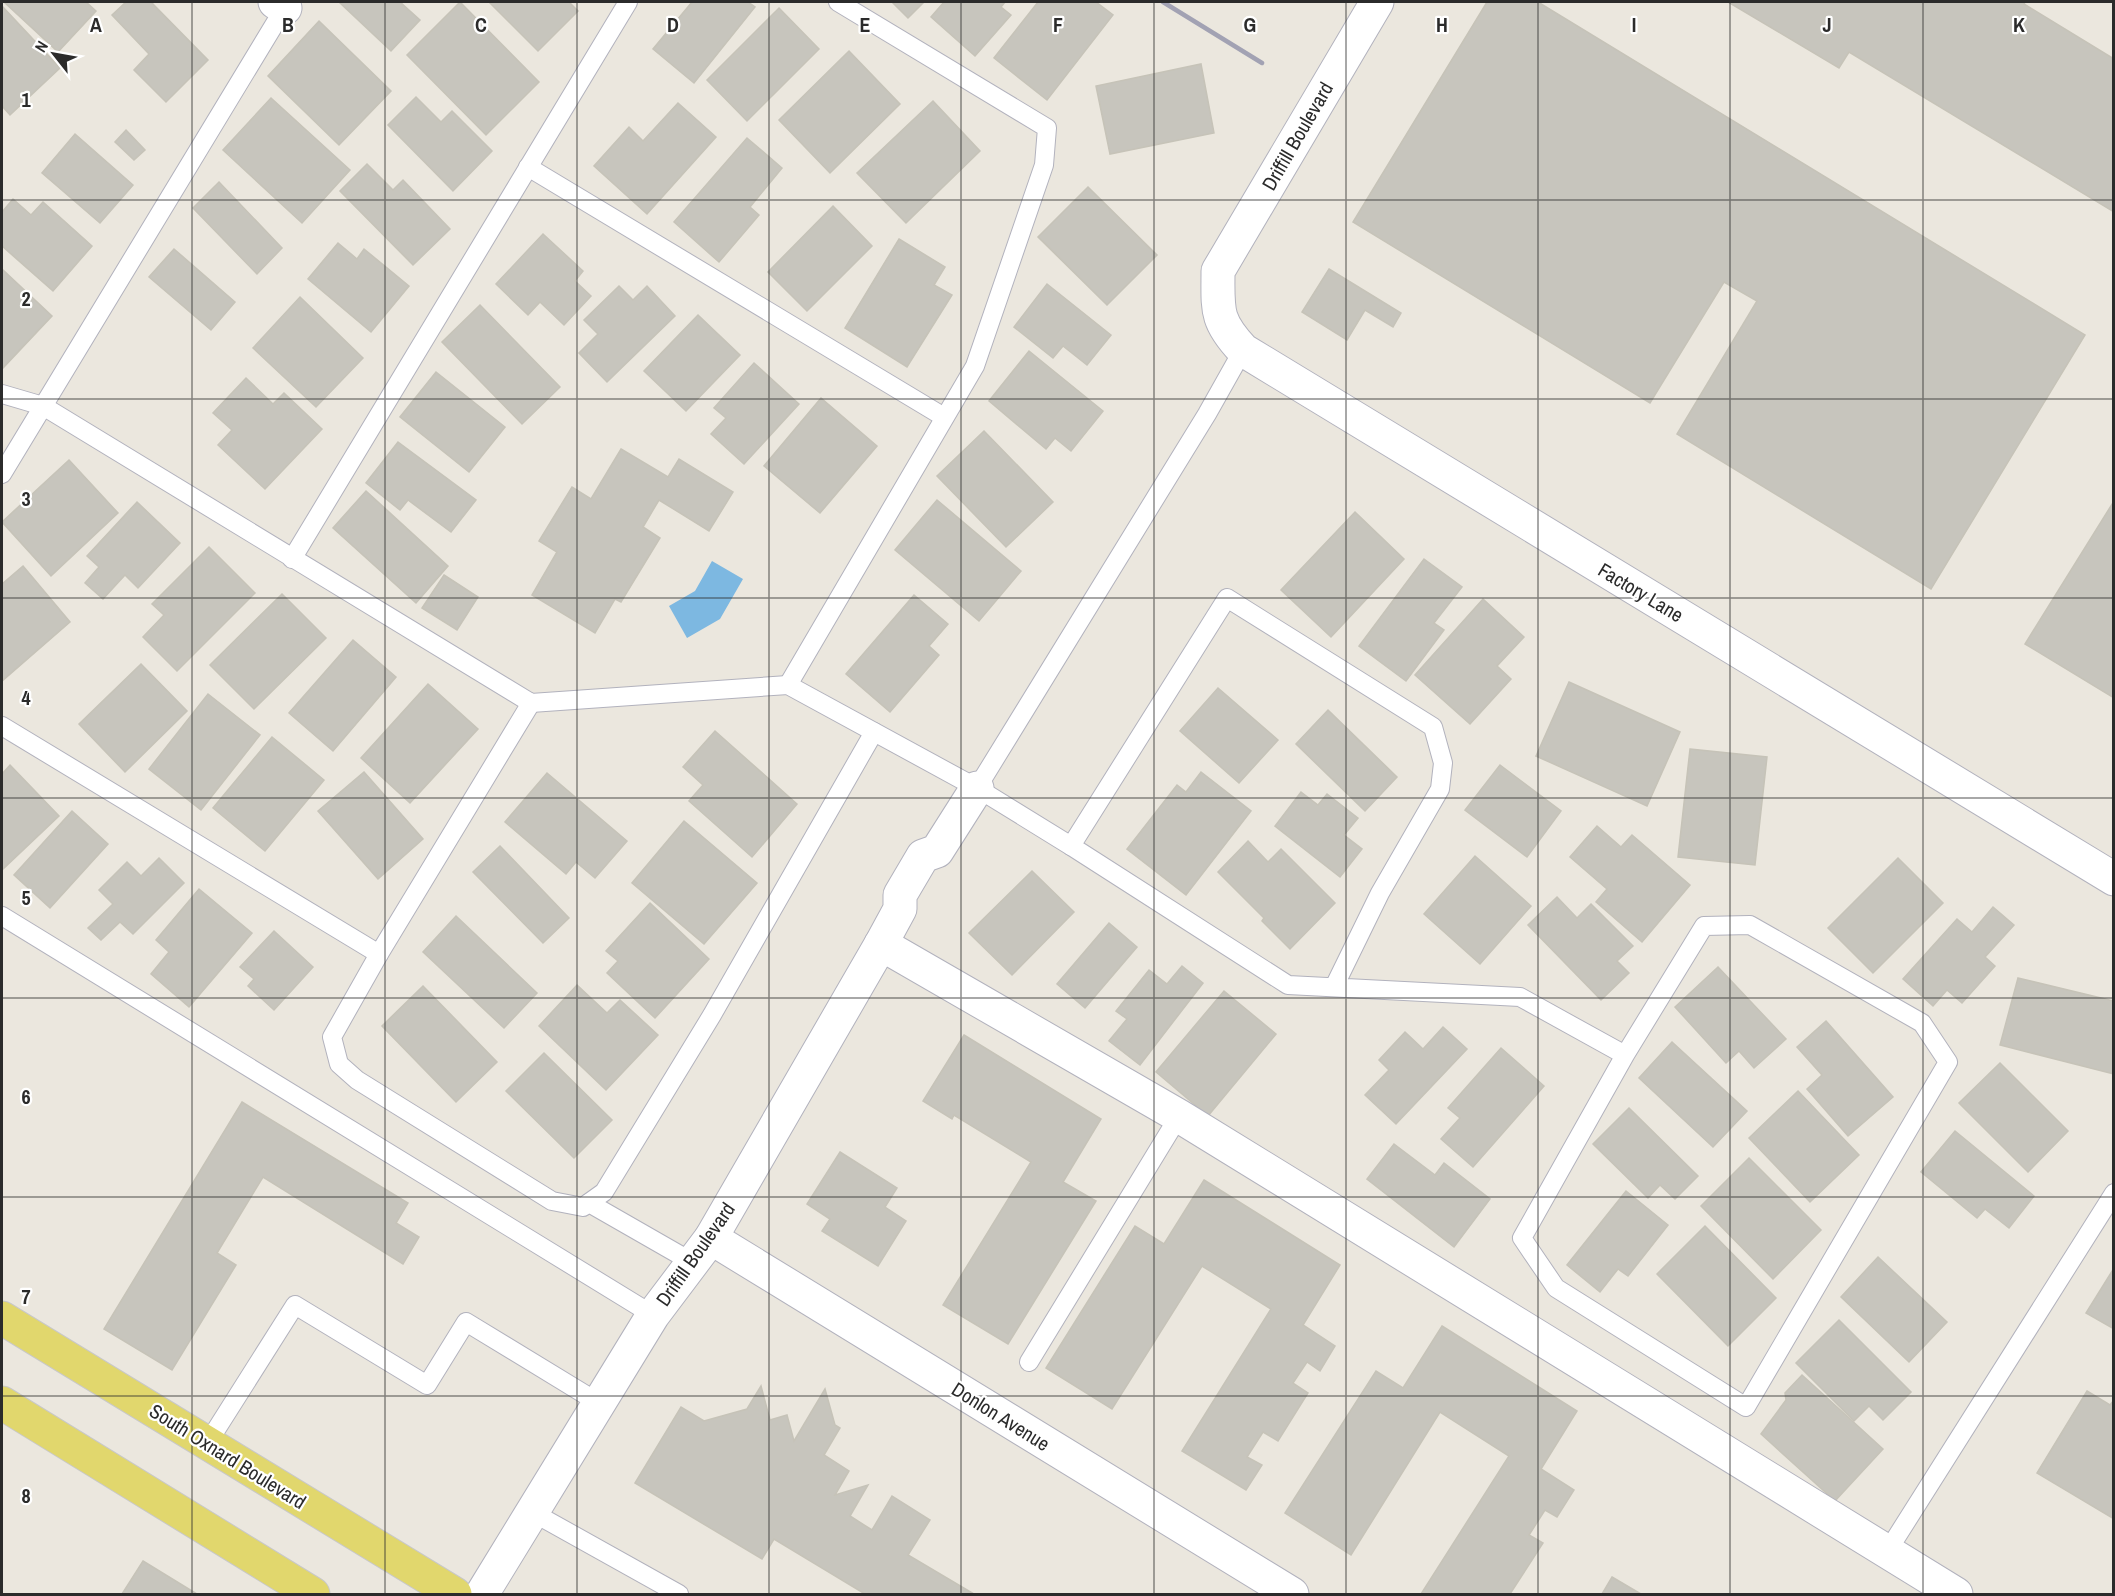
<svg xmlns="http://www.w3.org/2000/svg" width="2115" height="1596" font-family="'Archivo Narrow',sans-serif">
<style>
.water{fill:#7db8e1}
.building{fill:#c7c5bd;stroke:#c6c3b8;stroke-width:1.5}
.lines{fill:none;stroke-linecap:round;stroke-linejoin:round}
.service-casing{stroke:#b2b2bd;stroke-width:20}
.minor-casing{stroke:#b2b2bd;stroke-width:35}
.primary-casing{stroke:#c8c8c8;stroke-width:35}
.service{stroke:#fff;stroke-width:18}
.minor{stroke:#fff;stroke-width:33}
.primary{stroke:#e1d76d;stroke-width:33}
.rail{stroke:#a2a2b3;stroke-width:4.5}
.grid{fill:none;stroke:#2b2b2b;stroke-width:1.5;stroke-opacity:0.55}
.labels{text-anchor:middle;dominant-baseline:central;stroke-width:4.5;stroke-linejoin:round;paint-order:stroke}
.street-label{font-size:20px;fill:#2b2b2b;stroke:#fff}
.grid-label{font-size:20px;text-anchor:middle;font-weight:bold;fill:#2b2b2b;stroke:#fff;stroke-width:4.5;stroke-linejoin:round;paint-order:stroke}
</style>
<rect width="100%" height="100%" fill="#ebe7de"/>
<polygon class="water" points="712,561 743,579 720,619 687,638 669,606 695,591"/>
<g class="building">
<polygon points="4,2 86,2 96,11 58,52"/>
<polygon points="126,2 151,2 208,60 166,102 134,70 149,54 112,15"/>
<polygon points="339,2 400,2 420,20 391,51"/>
<polygon points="460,2 539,82 486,135 407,55"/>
<polygon points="489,2 569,2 578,11 538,51"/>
<polygon points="692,2 748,2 755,7 694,83 653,49"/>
<polygon points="892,2 924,2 908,18"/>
<polygon points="944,2 1005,2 1001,7 1011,15 975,56 931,17"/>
<polygon points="1038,2 1096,2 1113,15 1047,100 994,58"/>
<polygon points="1487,2 1538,2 2085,335 1931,589 1677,434 1757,301 1724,282 1650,403 1353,222"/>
<polygon points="1728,2 2025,2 2024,4 2114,59 2114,212 1849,52 1839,68"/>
<polygon points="2,6 60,68 10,115 2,106"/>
<polygon points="779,8 819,49 747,121 707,80"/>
<polygon points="319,21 391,91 339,145 268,76"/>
<polygon points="849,51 900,104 830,173 779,120"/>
<polygon points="1201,64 1214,133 1110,154 1096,86"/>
<polygon points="416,97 441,122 452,111 492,151 453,191 388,125"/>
<polygon points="271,98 350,170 302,223 223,150"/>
<polygon points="933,101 980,151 906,223 857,173"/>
<polygon points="678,103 716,137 647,214 594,166 629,127 643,141"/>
<polygon points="126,130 145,150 134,160 115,142"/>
<polygon points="75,134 133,185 100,223 42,173"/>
<polygon points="747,138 782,168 750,207 759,215 719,262 674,222"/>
<polygon points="367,164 393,190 403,180 450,229 413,265 340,191"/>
<polygon points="219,182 282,248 257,274 193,208"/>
<polygon points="1088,187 1157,255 1107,305 1038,237"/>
<polygon points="13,199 31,215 43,202 92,246 53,291 2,246 2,212"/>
<polygon points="833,206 872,246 807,311 768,272"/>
<polygon points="543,234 583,271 575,281 591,296 564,325 540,302 528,315 496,284"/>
<polygon points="899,239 945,267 934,285 952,295 907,367 845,328"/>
<polygon points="338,243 357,259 364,249 409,286 371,332 308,279"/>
<polygon points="174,249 235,302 211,330 149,277"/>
<polygon points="2,269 52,316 2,369"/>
<polygon points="1329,269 1401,313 1393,327 1365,310 1347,340 1302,312"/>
<polygon points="1047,284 1111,335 1087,365 1063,346 1053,358 1014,327"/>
<polygon points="619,286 633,300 647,286 675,316 607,382 579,353 598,334 584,320"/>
<polygon points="300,297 363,358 316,407 253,348"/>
<polygon points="480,305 560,387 522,424 442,342"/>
<polygon points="698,315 740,355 686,411 644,371"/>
<polygon points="1029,351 1103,411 1071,451 1055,438 1046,449 989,401"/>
<polygon points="754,363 799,404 744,464 711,434 726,418 714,408"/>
<polygon points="436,372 505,427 469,472 400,417"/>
<polygon points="246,378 273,404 284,393 322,429 265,489 218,445 232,430 213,413"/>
<polygon points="821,398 877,446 820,513 764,466"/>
<polygon points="984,431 1053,502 1006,547 937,476"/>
<polygon points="398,442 476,500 451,532 408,500 400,510 366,483"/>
<polygon points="621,449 668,477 679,459 733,492 709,531 659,500 643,527 660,538 621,602 615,599 595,633 532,595 557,552 539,541 572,487 591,499"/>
<polygon points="69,460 118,513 51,576 2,522"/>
<polygon points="366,491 448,566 416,603 333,528"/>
<polygon points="937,500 1021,571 979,621 895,550"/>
<polygon points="2114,501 2114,698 2025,644"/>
<polygon points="137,502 180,543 138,588 125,575 103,599 85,583 99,567 87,556"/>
<polygon points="1355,512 1404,559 1331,637 1281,590"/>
<polygon points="209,547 255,593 177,671 143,637 164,615 152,604"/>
<polygon points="1424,559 1462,587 1434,623 1444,630 1406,681 1359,646"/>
<polygon points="23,566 70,622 2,681 2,584"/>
<polygon points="444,575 478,597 457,630 422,608"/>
<polygon points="282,594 326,638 254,709 210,665"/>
<polygon points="914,595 948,624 929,646 939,655 890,712 846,674"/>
<polygon points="1483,599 1524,637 1497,666 1511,679 1470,724 1415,675"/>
<polygon points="353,640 396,677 333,751 289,713"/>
<polygon points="141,664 187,711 125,772 79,724"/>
<polygon points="1569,682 1680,732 1647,806 1536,756"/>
<polygon points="428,684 478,729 410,803 361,758"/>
<polygon points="1218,688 1278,740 1239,783 1180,731"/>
<polygon points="208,694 260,735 201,810 149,769"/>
<polygon points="1328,710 1397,777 1365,811 1296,744"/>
<polygon points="715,731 797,804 752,857 689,801 703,785 683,767"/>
<polygon points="272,737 324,780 265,851 213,808"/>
<polygon points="1690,749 1767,757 1755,865 1678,857"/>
<polygon points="10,765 59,816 2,870 2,774"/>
<polygon points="1500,765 1561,811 1527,857 1465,810"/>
<polygon points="364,772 423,839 378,879 318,811"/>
<polygon points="1201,772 1251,811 1186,895 1127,849 1177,785 1186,792"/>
<polygon points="547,773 627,841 595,878 576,862 566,874 505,822"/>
<polygon points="1301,792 1318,805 1327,794 1358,818 1344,835 1362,849 1340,877 1275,826"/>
<polygon points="72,811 108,844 50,908 14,875"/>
<polygon points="684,821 757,883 704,944 632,883"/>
<polygon points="1597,826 1621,847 1632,835 1690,885 1642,942 1596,902 1607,889 1570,857"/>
<polygon points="1248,841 1268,862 1281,849 1335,903 1290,949 1262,921 1264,918 1218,872"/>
<polygon points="500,846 569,918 543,943 473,872"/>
<polygon points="1475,856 1531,906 1480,964 1424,914"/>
<polygon points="159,858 184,883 133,934 120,922 101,940 88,928 113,904 99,890 127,862 141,876"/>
<polygon points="1898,858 1943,903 1873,973 1828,928"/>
<polygon points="1032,871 1074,912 1012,975 969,933"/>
<polygon points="199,889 252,933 189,1007 151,974 169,952 156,940"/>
<polygon points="1557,897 1577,918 1591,904 1633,946 1617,961 1629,973 1601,1000 1528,925"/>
<polygon points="650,903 709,959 655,1018 607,973 618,961 606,951"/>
<polygon points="1993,907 2014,925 1985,957 1995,966 1962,1003 1947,990 1933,1006 1903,979 1957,919 1972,932"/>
<polygon points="456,916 537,993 504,1028 423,952"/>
<polygon points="1109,923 1137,947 1085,1008 1057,984"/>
<polygon points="274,931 313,967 274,1010 248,986 254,979 240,967"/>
<polygon points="1182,966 1203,983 1140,1065 1109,1041 1127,1019 1116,1011 1149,970 1167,984"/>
<polygon points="1718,967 1786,1039 1754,1068 1739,1051 1726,1063 1675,1007"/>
<polygon points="2018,978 2114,1001 2114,1074 2000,1045"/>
<polygon points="577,985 607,1013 620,1000 658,1035 606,1090 539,1026"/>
<polygon points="423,986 497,1062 456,1102 382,1026"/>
<polygon points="1224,991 1276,1034 1208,1116 1156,1072"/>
<polygon points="1826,1021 1893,1097 1848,1136 1807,1089 1822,1075 1797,1047"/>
<polygon points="1443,1027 1467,1049 1396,1124 1365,1095 1389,1070 1379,1060 1405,1032 1423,1049"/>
<polygon points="964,1035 1101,1119 1063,1182 1096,1201 1008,1344 943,1305 1031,1162 954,1115 952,1119 923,1101"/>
<polygon points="1672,1042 1747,1111 1713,1147 1639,1078"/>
<polygon points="1501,1048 1544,1086 1473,1167 1441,1139 1460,1118 1448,1108"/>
<polygon points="544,1053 612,1120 574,1158 506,1091"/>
<polygon points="2000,1063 2068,1131 2028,1172 1959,1103"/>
<polygon points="1798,1091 1859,1155 1810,1202 1749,1138"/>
<polygon points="242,1102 408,1203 396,1223 419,1237 403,1264 263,1177 217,1253 236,1265 172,1370 104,1329"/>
<polygon points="1629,1108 1698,1176 1675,1199 1660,1185 1648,1198 1593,1144"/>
<polygon points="1955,1131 2034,1196 2009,1228 1985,1209 1977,1218 1921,1172"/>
<polygon points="1394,1144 1435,1175 1444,1163 1490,1199 1454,1247 1367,1179"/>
<polygon points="840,1152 897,1188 885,1207 906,1221 878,1266 822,1231 830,1219 807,1204"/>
<polygon points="1749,1158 1821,1230 1773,1279 1701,1206"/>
<polygon points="1204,1180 1340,1265 1303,1325 1335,1346 1320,1371 1307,1362 1293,1383 1308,1393 1278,1441 1263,1432 1247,1457 1262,1465 1246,1490 1182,1451 1271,1309 1202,1266 1112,1409 1046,1368 1135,1226 1164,1244"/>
<polygon points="1626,1191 1668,1225 1628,1276 1618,1269 1600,1292 1567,1265"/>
<polygon points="1705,1226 1776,1298 1728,1346 1657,1274"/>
<polygon points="1878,1257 1947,1322 1909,1362 1841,1297"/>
<polygon points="2114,1268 2114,1329 2086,1313"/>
<polygon points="1839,1320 1911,1392 1883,1420 1869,1406 1854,1421 1796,1363"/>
<polygon points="1442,1326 1577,1411 1541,1469 1574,1490 1557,1517 1545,1510 1529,1535 1543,1543 1510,1594 1421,1594 1509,1456 1440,1412 1351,1555 1285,1513 1376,1371 1403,1388"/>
<polygon points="1802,1375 1883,1449 1835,1501 1761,1434 1786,1400 1785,1393"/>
<polygon points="761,1386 770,1420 787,1415 794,1441 825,1389 835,1425 840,1428 824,1455 849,1471 835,1495 868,1485 850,1516 872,1530 892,1496 930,1520 908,1555 974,1594 865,1594 774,1539 762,1559 635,1483 681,1407 704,1421 747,1409"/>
<polygon points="2087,1391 2110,1405 2114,1400 2114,1519 2037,1473"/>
<polygon points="143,1561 197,1594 122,1594"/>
<polygon points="1612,1577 1641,1594 1602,1594"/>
</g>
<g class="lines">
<g class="service-casing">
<g id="service">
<polyline points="528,167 944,417"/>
<polyline points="2,394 43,406 531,703 788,685 977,788 1071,846"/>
<polyline points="2,474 288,2"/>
<polyline points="292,559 628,2"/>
<polyline points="788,685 975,366 1044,165 1047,128 838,2"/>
<polyline points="2,726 379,954 531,703"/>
<polyline points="977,788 1207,414 1243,350"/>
<polyline points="2,916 653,1315"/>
<polyline points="379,954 332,1037 339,1064 357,1080 552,1201 583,1207 604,1192 712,1015 874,732"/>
<polyline points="1334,987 1380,893 1440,789 1443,763 1433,727 1227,598 1071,846 1288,985 1520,997 1625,1055 1522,1238 1556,1288 1746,1407 1948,1062 1922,1023 1750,925 1704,926 1625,1055"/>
<polyline points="589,1203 692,1262"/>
<polyline points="1029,1362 1179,1116"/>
<polyline points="207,1444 295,1305 427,1385 466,1322 599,1403"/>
<polyline points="532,1512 679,1594"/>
<polyline points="1887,1552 2114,1193"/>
</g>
</g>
<g class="minor-casing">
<g id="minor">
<polyline points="275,2 285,8"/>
<path d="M 1377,2 L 1218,271 C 1218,310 1215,320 1243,350 L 2114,879"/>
<polyline points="881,944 1179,1116 1956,1594"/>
<polyline points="711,1238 1292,1594"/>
<polyline points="482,1594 653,1315 711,1238 881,944 900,909 900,895 923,856 937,851 977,788"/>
</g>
</g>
<g class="primary-casing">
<g id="primary">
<polyline points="2,1318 455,1594"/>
<polyline points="2,1403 313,1594"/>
</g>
</g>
<use href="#service" class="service"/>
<use href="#minor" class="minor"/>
<use href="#primary" class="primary"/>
<polyline class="rail" points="1163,2 1262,63"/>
</g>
<path class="grid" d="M 192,2 L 192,1594M 385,2 L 385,1594M 577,2 L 577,1594M 769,2 L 769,1594M 961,2 L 961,1594M 1154,2 L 1154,1594M 1346,2 L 1346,1594M 1538,2 L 1538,1594M 1730,2 L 1730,1594M 1923,2 L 1923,1594M 2,200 L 2114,200M 2,399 L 2114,399M 2,598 L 2114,598M 2,798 L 2114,798M 2,998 L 2114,998M 2,1197 L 2114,1197M 2,1396 L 2114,1396"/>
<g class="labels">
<g class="street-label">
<text transform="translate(1297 136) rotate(-60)">Driffill Boulevard</text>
<text transform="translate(1641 592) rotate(31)">Factory Lane</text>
<text transform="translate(695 1254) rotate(-55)">Driffill Boulevard</text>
<text transform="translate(1001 1416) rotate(32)">Donlon Avenue</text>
<text transform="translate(228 1456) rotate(32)">South Oxnard Boulevard</text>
</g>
</g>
<g class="grid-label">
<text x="96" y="32">A</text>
<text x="288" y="32">B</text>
<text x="481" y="32">C</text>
<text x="673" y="32">D</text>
<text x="865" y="32">E</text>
<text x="1058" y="32">F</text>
<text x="1250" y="32">G</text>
<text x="1442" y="32">H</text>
<text x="1634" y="32">I</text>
<text x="1827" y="32">J</text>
<text x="2019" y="32">K</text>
<text x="26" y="107">1</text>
<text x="26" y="306">2</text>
<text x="26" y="506">3</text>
<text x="26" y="705">4</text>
<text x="26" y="905">5</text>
<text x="26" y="1104">6</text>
<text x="26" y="1304">7</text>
<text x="26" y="1503">8</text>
</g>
<rect width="2115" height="1596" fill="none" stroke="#2b2b2b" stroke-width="6"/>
<g transform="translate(54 54) rotate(301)" stroke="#ffffff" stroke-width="4.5" paint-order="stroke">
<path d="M0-4.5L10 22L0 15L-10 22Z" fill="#2b2b2b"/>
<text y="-9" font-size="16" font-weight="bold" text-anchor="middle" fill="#2b2b2b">N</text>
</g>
</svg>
